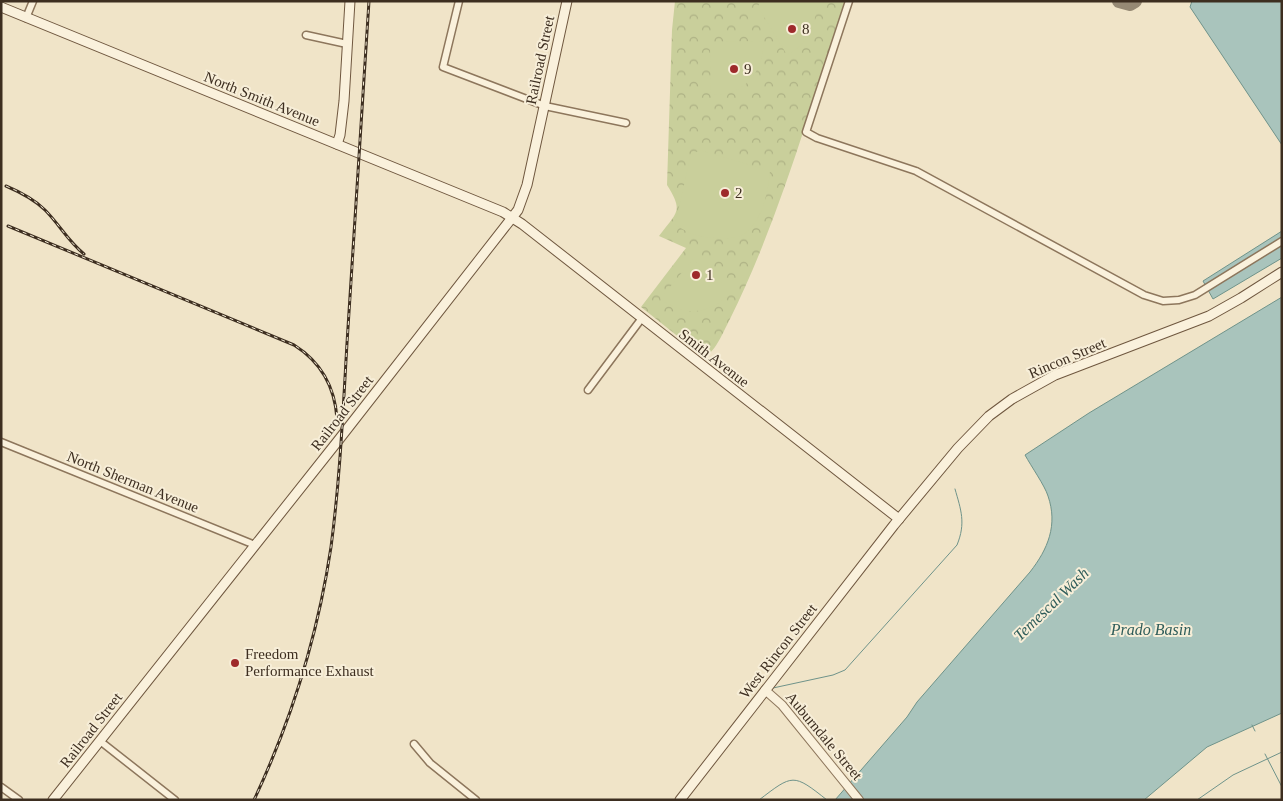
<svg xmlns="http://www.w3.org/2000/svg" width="1283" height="801" font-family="Georgia,serif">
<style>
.park{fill:url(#park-crowns)}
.garden{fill:#c9cf9b}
.water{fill:#a9c4bc;stroke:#6f938a}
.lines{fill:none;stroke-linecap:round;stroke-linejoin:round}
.stream{stroke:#6f938a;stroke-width:1}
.taxiway{stroke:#968974;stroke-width:14}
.minor-casing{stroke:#8d765c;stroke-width:9}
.tertiary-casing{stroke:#8d765c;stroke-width:10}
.secondary-casing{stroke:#6f573f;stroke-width:11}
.minor{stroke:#faf1dc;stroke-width:6}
.tertiary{stroke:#faf1dc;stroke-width:8}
.secondary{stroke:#faf1dc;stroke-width:9}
.rail-casing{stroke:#3d2e20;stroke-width:3}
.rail{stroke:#f7eed8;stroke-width:1;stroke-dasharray:4;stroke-linecap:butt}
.poi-dot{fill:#9e2a2b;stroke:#f7eed8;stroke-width:2}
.labels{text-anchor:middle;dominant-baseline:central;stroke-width:4;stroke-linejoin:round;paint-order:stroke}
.poi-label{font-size:15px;fill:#3d2e20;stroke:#f7eed8;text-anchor:start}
.street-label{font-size:15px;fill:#3d2e20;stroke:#f7eed8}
.water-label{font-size:16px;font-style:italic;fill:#2f5d5a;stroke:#f7eed8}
</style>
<defs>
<pattern id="park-crowns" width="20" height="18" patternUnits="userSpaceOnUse" patternTransform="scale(1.25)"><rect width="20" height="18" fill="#c9cf9b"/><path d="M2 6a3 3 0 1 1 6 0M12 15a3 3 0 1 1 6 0" fill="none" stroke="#aeb285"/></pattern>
</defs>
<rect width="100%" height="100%" fill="#f0e4c8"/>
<path class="park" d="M 675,1 L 845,1 C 810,108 780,218 730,319 C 725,328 717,349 708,354 C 705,355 703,355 700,354 L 641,307 L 686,248 L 659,236 C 677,212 684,212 667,185 L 672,30 Z"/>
<g class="garden">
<path d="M 760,1 L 819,1 C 813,26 811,42 787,55 L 758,7 Z"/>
<path d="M 764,41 C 763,73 744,96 711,95 L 710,47 L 715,42 Z"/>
<path d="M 700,150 L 770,171 C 768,192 763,220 744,234 C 736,239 722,239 714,238 C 699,237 686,233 675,224 L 691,155 Z"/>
<path d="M 693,259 L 733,292 C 708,314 689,318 660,299 Z"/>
</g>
<g class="water">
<polygon points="1192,1 1282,1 1282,145 1190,7"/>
<polygon points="1282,231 1282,258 1213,299 1203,281"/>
<path d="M 1282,297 L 1282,713 L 1207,747 L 1144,800 L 835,800 L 907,717 L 917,702 L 1030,572 C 1048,549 1058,525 1048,496 C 1045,486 1031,466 1025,455 L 1089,413 Z"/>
</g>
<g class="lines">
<g class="stream">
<path d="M 773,688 L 833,675 L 845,670 L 957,545 C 966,523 961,510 955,489"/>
<polyline points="1252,725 1255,731"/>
<polyline points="1265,754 1282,787"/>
<path d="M 759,800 C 793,774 793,773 827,800"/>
<polyline points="1197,800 1233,775 1282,752"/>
</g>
<polyline class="taxiway" points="1119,1 1130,4 1135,1"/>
<g class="minor-casing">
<g id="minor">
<polyline points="459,1 443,67 545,106 626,123"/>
<polyline points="849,1 806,132 817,138 916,171 1144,295 1163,301 1179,300 1195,295 1282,241"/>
<polyline points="26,18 33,1"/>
<polyline points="306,35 347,44"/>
<polyline points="588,390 642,318"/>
<polyline points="1,442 255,545"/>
<polyline points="100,741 175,800"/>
<polyline points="414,744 430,763 476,800"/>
<polyline points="1,787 19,800"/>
</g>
</g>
<g class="tertiary-casing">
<polyline id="tertiary" points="765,690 782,705 859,800"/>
</g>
<g class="secondary-casing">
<g id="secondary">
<polyline points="1,7 503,212 522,224 899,519"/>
<polyline points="337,144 340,135 344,101 350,1"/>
<polyline points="53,800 337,442 518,210 527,185 567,1"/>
<polyline points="680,800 894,525 958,448 989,416 1012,399 1055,375 1209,316 1241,298 1282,272"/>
</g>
</g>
<use href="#minor" class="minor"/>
<use href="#tertiary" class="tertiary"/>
<use href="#secondary" class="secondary"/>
<g class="rail-casing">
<g id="rail">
<path d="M 6,186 C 20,192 34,199 45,210 C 59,224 68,241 84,254"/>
<path d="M 8,226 L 294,345 C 321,362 335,387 337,419"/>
<path d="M 254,800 C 292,719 318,634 331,547 C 340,479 343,411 347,343 C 355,229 361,115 369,1"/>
</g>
</g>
<use href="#rail" class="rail"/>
</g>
<g class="poi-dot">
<circle cx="792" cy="29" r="5"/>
<circle cx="734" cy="69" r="5"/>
<circle cx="725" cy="193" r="5"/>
<circle cx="696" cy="275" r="5"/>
<circle cx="235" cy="663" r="5"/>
</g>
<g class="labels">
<g class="poi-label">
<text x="802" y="29">8</text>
<text x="744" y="69">9</text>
<text x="735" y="193">2</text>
<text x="706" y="275">1</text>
<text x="245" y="654">Freedom<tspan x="245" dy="17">Performance Exhaust</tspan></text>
</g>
<g class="street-label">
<text transform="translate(540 60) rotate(-78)">Railroad Street</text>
<text transform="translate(262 99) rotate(22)">North Smith Avenue</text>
<text transform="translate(714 358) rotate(38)">Smith Avenue</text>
<text transform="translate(1067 358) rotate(-23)">Rincon Street</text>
<text transform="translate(342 413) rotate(-52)">Railroad Street</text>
<text transform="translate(133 482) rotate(22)">North Sherman Avenue</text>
<text transform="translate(778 651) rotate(-52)">West Rincon Street</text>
<text transform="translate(91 730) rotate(-52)">Railroad Street</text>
<text transform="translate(824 736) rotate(50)">Auburndale Street</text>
</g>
<g class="water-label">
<text transform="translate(1051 604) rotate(-44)">Temescal Wash</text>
<text x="1151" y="629">Prado Basin</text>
</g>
</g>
<rect width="1283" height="801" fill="none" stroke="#3d2e20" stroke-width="5"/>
</svg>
